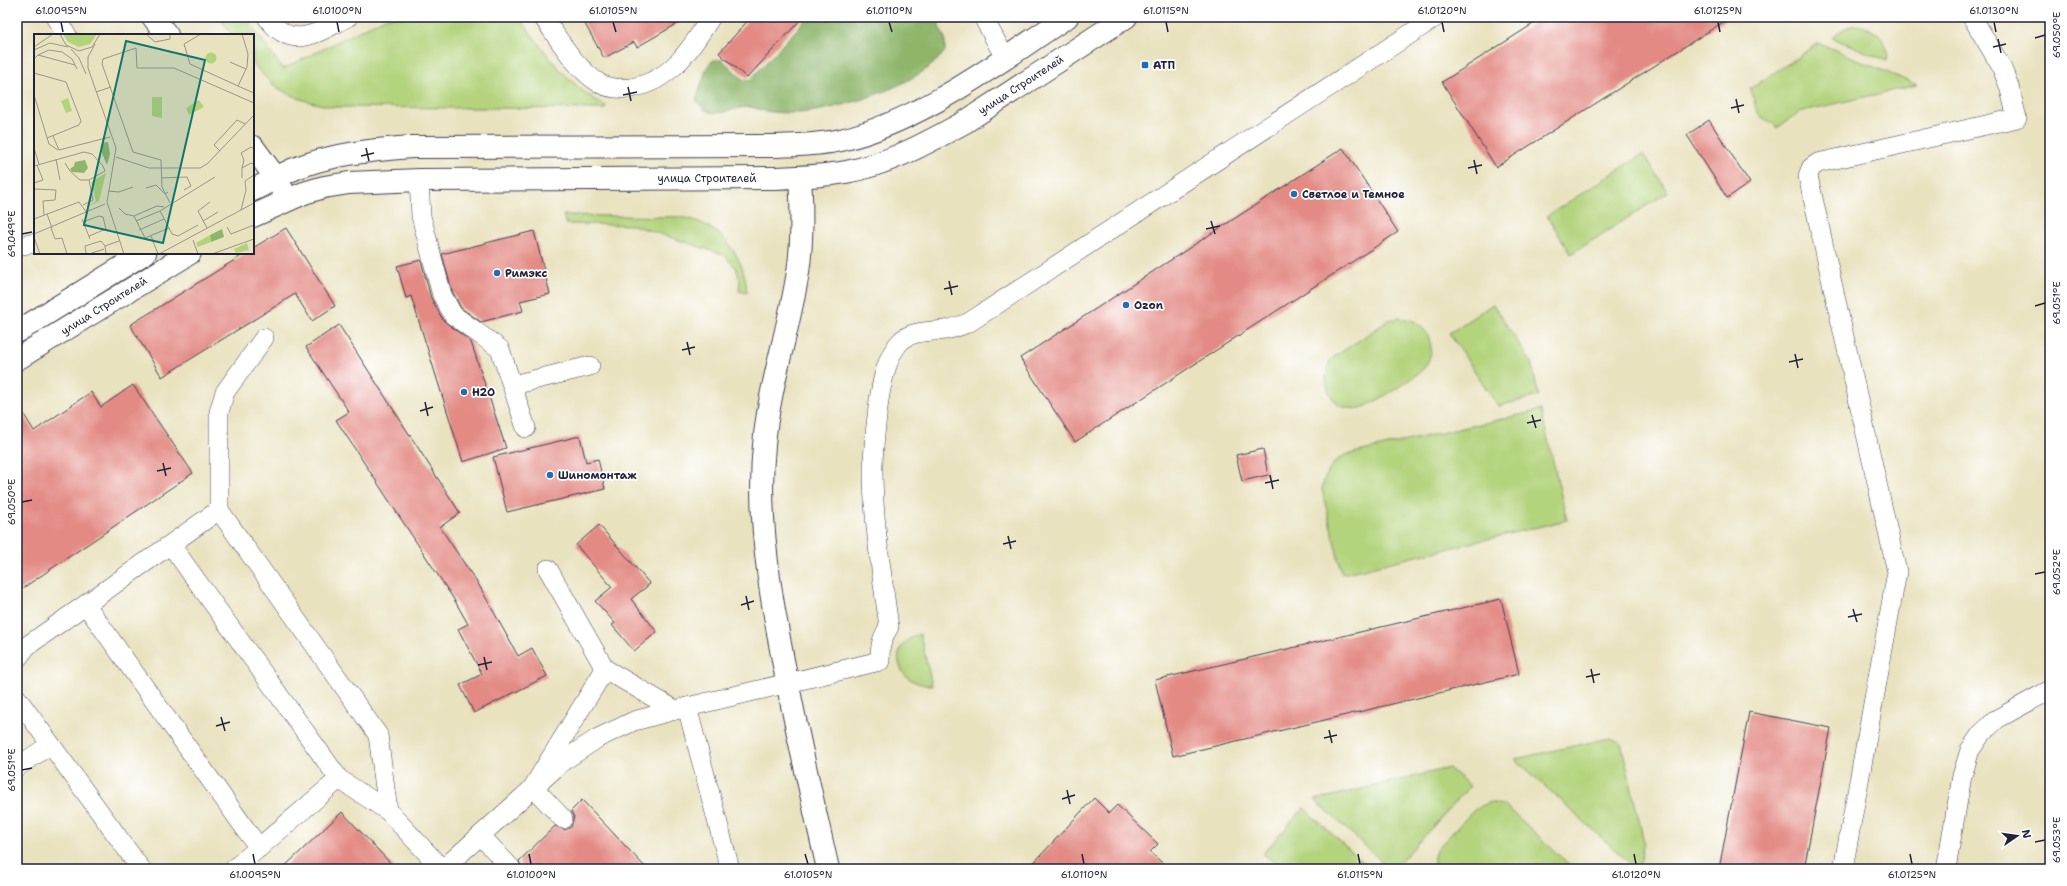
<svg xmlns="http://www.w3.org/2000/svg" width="2067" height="886" font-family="'Shantell Sans',sans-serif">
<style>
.green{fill:#b3d37b;stroke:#6a7a5b}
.forest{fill:#8eb56b;stroke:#586c53}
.building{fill:#e38a84}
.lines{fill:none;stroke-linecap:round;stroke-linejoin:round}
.lane-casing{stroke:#403f4f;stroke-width:20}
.street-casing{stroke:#403f4f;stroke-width:24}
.secondary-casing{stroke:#403f4f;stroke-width:24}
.lane{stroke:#fff;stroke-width:19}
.street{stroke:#fff;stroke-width:22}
.secondary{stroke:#fff;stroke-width:22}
.ticks{fill:none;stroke:#22223b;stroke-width:1.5}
.poi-dot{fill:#1f6fb2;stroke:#fff;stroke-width:1.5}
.labels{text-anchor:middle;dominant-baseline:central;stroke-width:3.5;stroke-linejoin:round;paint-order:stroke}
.poi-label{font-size:11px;font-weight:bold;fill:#22223b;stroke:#fff;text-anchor:start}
.street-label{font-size:11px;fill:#22223b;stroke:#fff}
.inset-road{fill:none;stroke:#99958a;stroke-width:1}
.view{fill:#0f766e;fill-opacity:0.15;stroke:#0f766e;stroke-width:2}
.inset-edge{fill:none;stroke:#22223b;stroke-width:2}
.neatline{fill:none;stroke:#22223b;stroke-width:1.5}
.ticks-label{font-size:10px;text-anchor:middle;fill:#22223b}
</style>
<rect width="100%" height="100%" fill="#fff"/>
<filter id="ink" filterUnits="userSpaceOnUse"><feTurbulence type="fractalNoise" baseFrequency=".025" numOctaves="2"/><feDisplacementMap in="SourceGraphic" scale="8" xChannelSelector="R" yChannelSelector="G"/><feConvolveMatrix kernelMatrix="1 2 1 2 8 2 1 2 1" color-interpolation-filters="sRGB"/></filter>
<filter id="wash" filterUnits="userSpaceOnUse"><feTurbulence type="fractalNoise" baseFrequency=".012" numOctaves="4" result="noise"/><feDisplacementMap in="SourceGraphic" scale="16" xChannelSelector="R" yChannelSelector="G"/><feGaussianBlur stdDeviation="0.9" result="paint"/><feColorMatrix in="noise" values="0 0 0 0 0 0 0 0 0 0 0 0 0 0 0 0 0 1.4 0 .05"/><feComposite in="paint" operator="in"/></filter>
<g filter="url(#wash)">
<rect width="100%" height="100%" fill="#e9e2bf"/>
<g class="green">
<path d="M 219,17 L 245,17 L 283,69 L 387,17 L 519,17 C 544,51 567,85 606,106 L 605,109 L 333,107 C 297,100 275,93 253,63 L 253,35 L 232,35 Z"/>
<path d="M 1852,25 C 1871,25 1892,40 1887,61 L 1833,38 L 1838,32 Z"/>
<path d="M 1819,43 L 1917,85 L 1799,112 L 1777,128 C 1772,120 1763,121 1758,113 C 1753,105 1755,96 1750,89 Z"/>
<polygon points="1643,154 1668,192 1571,254 1547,216"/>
<path d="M 563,215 L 679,217 C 719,222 745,254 747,293 L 739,291 L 740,280 L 736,268 L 724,255 L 633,225 L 566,224 Z"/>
<polygon points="1493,304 1531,362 1539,396 1498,406 1449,333"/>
<path d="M 1399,318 C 1425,318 1440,345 1425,367 C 1418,376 1372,405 1361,408 C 1332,414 1318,382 1331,359 L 1389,320 Z"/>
<path d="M 1541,410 L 1567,520 L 1342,574 L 1322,490 C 1324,474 1331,463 1345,455 Z"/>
<path d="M 920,634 L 932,685 C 897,687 884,645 920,634 Z"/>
<polygon points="1610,738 1620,742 1622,746 1644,842 1639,869 1636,869 1515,759"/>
<polygon points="1449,768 1470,786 1394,869 1390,869 1315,800"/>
<polygon points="1491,802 1506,806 1574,869 1434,869 1434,857 1436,850 1476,808"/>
<polygon points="1304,808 1370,869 1281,869 1263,853"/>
</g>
<path class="forest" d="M 808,17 L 939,17 L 939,27 L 945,38 L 945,51 C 922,85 839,110 799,113 C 788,113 776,113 765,111 C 760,110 756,108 751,107 C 729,106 712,125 696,100 L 707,67 L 713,60 L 722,60 L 744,80 L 750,80 Z"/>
<g id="blocks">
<g class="building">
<polygon points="581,17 689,17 637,47 634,42 604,58"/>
<polygon points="751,17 803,17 747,78 719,53"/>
<polygon points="1544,17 1731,17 1496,167 1442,82"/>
<polygon points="1709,120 1750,183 1727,198 1687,135"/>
<polygon points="1343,148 1398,232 1075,442 1020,358"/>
<polygon points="286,228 335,306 312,321 295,294 162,377 130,325 246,253 253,253 253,248"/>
<polygon points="534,231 550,294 520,301 523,311 481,322 461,308 452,291 442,254"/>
<polygon points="421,260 431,298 443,320 471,342 506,448 463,462 411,296 406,298 397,266"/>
<polygon points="339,325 460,513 440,527 480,587 518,656 532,648 547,676 474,713 460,685 482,674 458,629 468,624 455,601 336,420 349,412 306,347"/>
<polygon points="133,385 193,473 17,592 17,403 34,431 91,392 101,407"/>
<polygon points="580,436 586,462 598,459 605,489 507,512 493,457"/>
<polygon points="1263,449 1268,475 1242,481 1236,455"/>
<polygon points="599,525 650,584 631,599 657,632 634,651 612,625 615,623 595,601 612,587 576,545"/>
<polygon points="1501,599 1519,674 1173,756 1155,680"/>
<polygon points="1749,712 1831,728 1804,869 1719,869"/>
<polygon points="1094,798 1109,813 1117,805 1158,844 1150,852 1169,869 1028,869"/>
<polygon points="582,800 647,869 522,869 519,861 555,826 565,830 571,827 574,817 571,811"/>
<polygon points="342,812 396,869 282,869"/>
</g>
</g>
</g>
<g filter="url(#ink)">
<use href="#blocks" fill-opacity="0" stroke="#403f4f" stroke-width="1"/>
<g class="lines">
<g class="lane-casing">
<g id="lane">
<polyline points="55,17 67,35"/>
<path d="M 267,17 C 292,53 318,32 348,17"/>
<path d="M 543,17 C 559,39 575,68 599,83 C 609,89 620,89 631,88 C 671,81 691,49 711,17"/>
<polyline points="983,17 1005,58"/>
<polyline points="419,180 421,216 442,295 453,315 500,349 526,428"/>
<polyline points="17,246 35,243"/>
<polyline points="513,385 590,366"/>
<polyline points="219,510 378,735 388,811"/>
<polyline points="171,545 339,779 388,811 442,869"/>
<polyline points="548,569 605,669 533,787 563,819"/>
<polyline points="86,605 259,848"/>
<polyline points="17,659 27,646 219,510 219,412 225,392 264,338"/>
<polyline points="605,669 675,710"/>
<polyline points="17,698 141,869"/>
<polyline points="687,707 730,869"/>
<polyline points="17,767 50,745"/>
<polyline points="481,836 511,868"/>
<polyline points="234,869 339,779"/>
<path d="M 443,869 L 563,761 L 598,738 L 634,721 L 675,710 L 880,661 C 880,647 881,639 889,627 C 882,575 873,522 873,470 C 873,447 876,423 879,400 C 882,381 887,355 901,341 C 912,330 931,332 945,330 C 953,329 960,326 968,323 L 1436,17"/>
<polyline points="1843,869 1897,572 1808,176 1811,168 1818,163 2017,118 2009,86 2001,66 1972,17"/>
<polyline points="1946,869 1962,776 1970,750 1981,734 1997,719 2050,690"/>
</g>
</g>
<g class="street-casing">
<path id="street" d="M 800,177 C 802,209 803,240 798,272 C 789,330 769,386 764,445 C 758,505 766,568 777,627 C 791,709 810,789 828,869"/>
</g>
<g class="secondary-casing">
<g id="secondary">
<polyline points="153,17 167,35"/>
<polyline points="253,147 276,178 283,191"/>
<path d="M 253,190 C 267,183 280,175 294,169 C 331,154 372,150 411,147 L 774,146 C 796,145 819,145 841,140 C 922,121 998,62 1067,17"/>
<path d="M 253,216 L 304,193 L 324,187 L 349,183 L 419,180 L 776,178 C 800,177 823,176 846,172 C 889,164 927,143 965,122 L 1126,17"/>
<polyline points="17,332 145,253"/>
<polyline points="17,359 190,253"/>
</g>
</g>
<use href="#lane" class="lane"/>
<use href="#street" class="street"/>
<use href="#secondary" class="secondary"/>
</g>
</g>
<path class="ticks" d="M 61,22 L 63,32M 337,22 L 339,32M 613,22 L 616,32M 889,22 L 892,32M 1166,22 L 1168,32M 1442,22 L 1444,32M 1718,22 L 1720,32M 1994,22 L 1996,32M 2035,38 L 2045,35M 1998,39 L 2001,53M 1993,47 L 2006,44M 628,87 L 631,101M 623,95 L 637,92M 1736,99 L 1739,113M 1731,108 L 1744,105M 366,148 L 369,161M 361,156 L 374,153M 1474,160 L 1477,174M 1468,168 L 1482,165M 1211,221 L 1215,234M 1206,229 L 1220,226M 22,234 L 32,232M 949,281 L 952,295M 944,289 L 958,286M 2035,306 L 2045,303M 687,342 L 690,355M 682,350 L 695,347M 1795,354 L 1798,368M 1789,362 L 1803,359M 425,402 L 428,416M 420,411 L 433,407M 1532,415 L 1536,428M 1527,423 L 1541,420M 163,463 L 166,476M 157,471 L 171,468M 1270,475 L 1273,489M 1265,483 L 1279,480M 22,502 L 32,500M 1008,536 L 1011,549M 1003,544 L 1016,541M 2035,574 L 2045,572M 746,596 L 749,610M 741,605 L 754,601M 1853,609 L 1857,622M 1848,617 L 1862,614M 484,657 L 487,670M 478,665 L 492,662M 1591,669 L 1594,683M 1586,677 L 1600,674M 221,717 L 225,731M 216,726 L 230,722M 1329,730 L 1332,743M 1324,738 L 1337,735M 22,770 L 32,768M 1067,790 L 1070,804M 1062,799 L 1075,795M 2035,842 L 2045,840M 253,854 L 255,864M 529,854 L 531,864M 805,854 L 808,864M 1082,854 L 1084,864M 1358,854 L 1360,864M 1634,854 L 1636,864M 1910,854 L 1912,864"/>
<g class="poi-dot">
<rect x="1141" y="61" width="8" height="8" rx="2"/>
<circle cx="1294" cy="194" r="4"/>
<circle cx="497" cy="273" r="4"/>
<circle cx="1126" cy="305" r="4"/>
<circle cx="464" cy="392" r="4"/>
<circle cx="550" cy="475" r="4"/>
</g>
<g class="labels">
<g class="poi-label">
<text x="1153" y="65">АТП</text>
<text x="1302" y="194">Светлое и Темное</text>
<text x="505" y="273">Римэкс</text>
<text x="1134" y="305">Ozon</text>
<text x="472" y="392">H2O</text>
<text x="558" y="475">Шиномонтаж</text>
</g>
<g class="street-label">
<text transform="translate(1021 85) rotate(-33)">улица Строителей</text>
<text x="707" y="178">улица Строителей</text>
<text transform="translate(104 306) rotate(-32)">улица Строителей</text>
</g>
</g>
<g transform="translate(34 34)">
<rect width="220" height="220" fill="#e9e2bf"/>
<path d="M 29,0 L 63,0 L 56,10 L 45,13 L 34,8 ZM171.5 24a5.5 5.5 0 1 1 11 0a5.5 5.5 0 1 1-11 0ZM 118,63 L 128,63 L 128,84 L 118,82 ZM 34,64 L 38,77 L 32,79 L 27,67 ZM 165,66 L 170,73 L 155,81 L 152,74 ZM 72,139 L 65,167 L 53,173 L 62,167 L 57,148 ZM 176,201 L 177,208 L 164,213 L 162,209 ZM 213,209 L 215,216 L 202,219 L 200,215 Z" fill="#b3d37b"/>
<path d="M 74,108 L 76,120 L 73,131 L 67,117 L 68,109 ZM 51,126 L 54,134 L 50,139 L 38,138 L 36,135 L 40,132 L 41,128 ZM 188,195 L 190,203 L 177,208 L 176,201 Z" fill="#8eb56b"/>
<path class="inset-road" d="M 26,0 L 32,11 L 45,17 L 58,13 L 66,0M 112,0 L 121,8 L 136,5 L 136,0M 167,0 L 150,10 L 156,30 L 204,52 L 213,33 L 214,20 L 208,0M 61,10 L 54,23 L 54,34 L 82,114 L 73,168 L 90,220M 0,13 L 19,0M 37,15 L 45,24 L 52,40M 0,16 L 16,9 L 34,13M 4,21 L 15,16 L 28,18 L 38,25 L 43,35M 0,25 L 4,21 L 41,31M 196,28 L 212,35M 0,39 L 32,48 L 47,87 L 45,91 L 13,104M 204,52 L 220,59M 62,58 L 77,53M 0,61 L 15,110 L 24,116M 19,102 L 25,116 L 76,103M 0,114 L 5,130M 186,117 L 180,111 L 203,86 L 211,90M 82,123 L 115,134 L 166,134 L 173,130 L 220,81M 22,125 L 26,146M 31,129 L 36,137 L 46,146 L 55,146M 0,132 L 50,118 L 58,120 L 69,132 L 71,137 L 55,146 L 59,166 L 49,171M 208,134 L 210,126 L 207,119 L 217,113 L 220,115M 127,144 L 153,143 L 157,152 L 150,156M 208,144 L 208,134 L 217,129 L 220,130M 0,149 L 9,146 L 3,131M 112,154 L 122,151 L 131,160 L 134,158M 0,155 L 22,156 L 21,166 L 9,167 L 10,181M 74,157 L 85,158 L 99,153M 136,169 L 128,153 L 127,126 L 99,118 L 68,30 L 69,25 L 102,14 L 103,34 L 140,34 L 220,69M 85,174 L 91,180 L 100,182 L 111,204 L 135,194 L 126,177M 207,176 L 212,156 L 211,147 L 220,141M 13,180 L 18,194M 100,182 L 123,172 L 130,173M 0,185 L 45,168 L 53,179M 48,185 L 56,205M 102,187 L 126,177 L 181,143M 169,187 L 184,178M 49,188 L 65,182 L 69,183 L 72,195 L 55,202M 193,193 L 197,200 L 220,191M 17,194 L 21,205 L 28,204 L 33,220M 135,194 L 138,200 L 144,202 L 164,191M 173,194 L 164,177 L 176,168M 105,196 L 130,185M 0,200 L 71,170M 117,202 L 124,220M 0,203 L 6,220M 159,206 L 164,220M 52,220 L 51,212 L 67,207 L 71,212M 55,220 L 70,215M 72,220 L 71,212 L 85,207M 125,220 L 220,169M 178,220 L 220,205"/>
<path class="view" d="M 92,7 L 171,26 L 129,209 L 50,191 Z"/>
<rect width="220" height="220" class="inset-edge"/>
</g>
<rect width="2067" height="886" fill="none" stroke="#fff" stroke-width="44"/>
<g transform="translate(2017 836) rotate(77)" stroke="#ffffff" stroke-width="3" paint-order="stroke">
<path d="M0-3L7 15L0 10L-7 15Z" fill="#22223b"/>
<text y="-6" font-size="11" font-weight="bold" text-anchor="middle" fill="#22223b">N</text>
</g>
<rect x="22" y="22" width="2023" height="842" class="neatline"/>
<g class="ticks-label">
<text x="61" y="14">61.0095°N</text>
<text x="337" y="14">61.0100°N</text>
<text x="613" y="14">61.0105°N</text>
<text x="889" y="14">61.0110°N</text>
<text x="1166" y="14">61.0115°N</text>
<text x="1442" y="14">61.0120°N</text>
<text x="1718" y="14">61.0125°N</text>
<text x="1994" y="14">61.0130°N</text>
<text transform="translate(2056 35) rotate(-90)" y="4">69.050°E</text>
<text transform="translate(11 234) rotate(-90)" y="4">69.049°E</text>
<text transform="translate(2056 303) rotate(-90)" y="4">69.051°E</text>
<text transform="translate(11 502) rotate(-90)" y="4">69.050°E</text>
<text transform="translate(2056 572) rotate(-90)" y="4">69.052°E</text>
<text transform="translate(11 770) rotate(-90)" y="4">69.051°E</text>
<text transform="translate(2056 840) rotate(-90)" y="4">69.053°E</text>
<text x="255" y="878">61.0095°N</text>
<text x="531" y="878">61.0100°N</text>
<text x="808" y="878">61.0105°N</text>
<text x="1084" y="878">61.0110°N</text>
<text x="1360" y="878">61.0115°N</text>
<text x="1636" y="878">61.0120°N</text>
<text x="1912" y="878">61.0125°N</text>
</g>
</svg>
